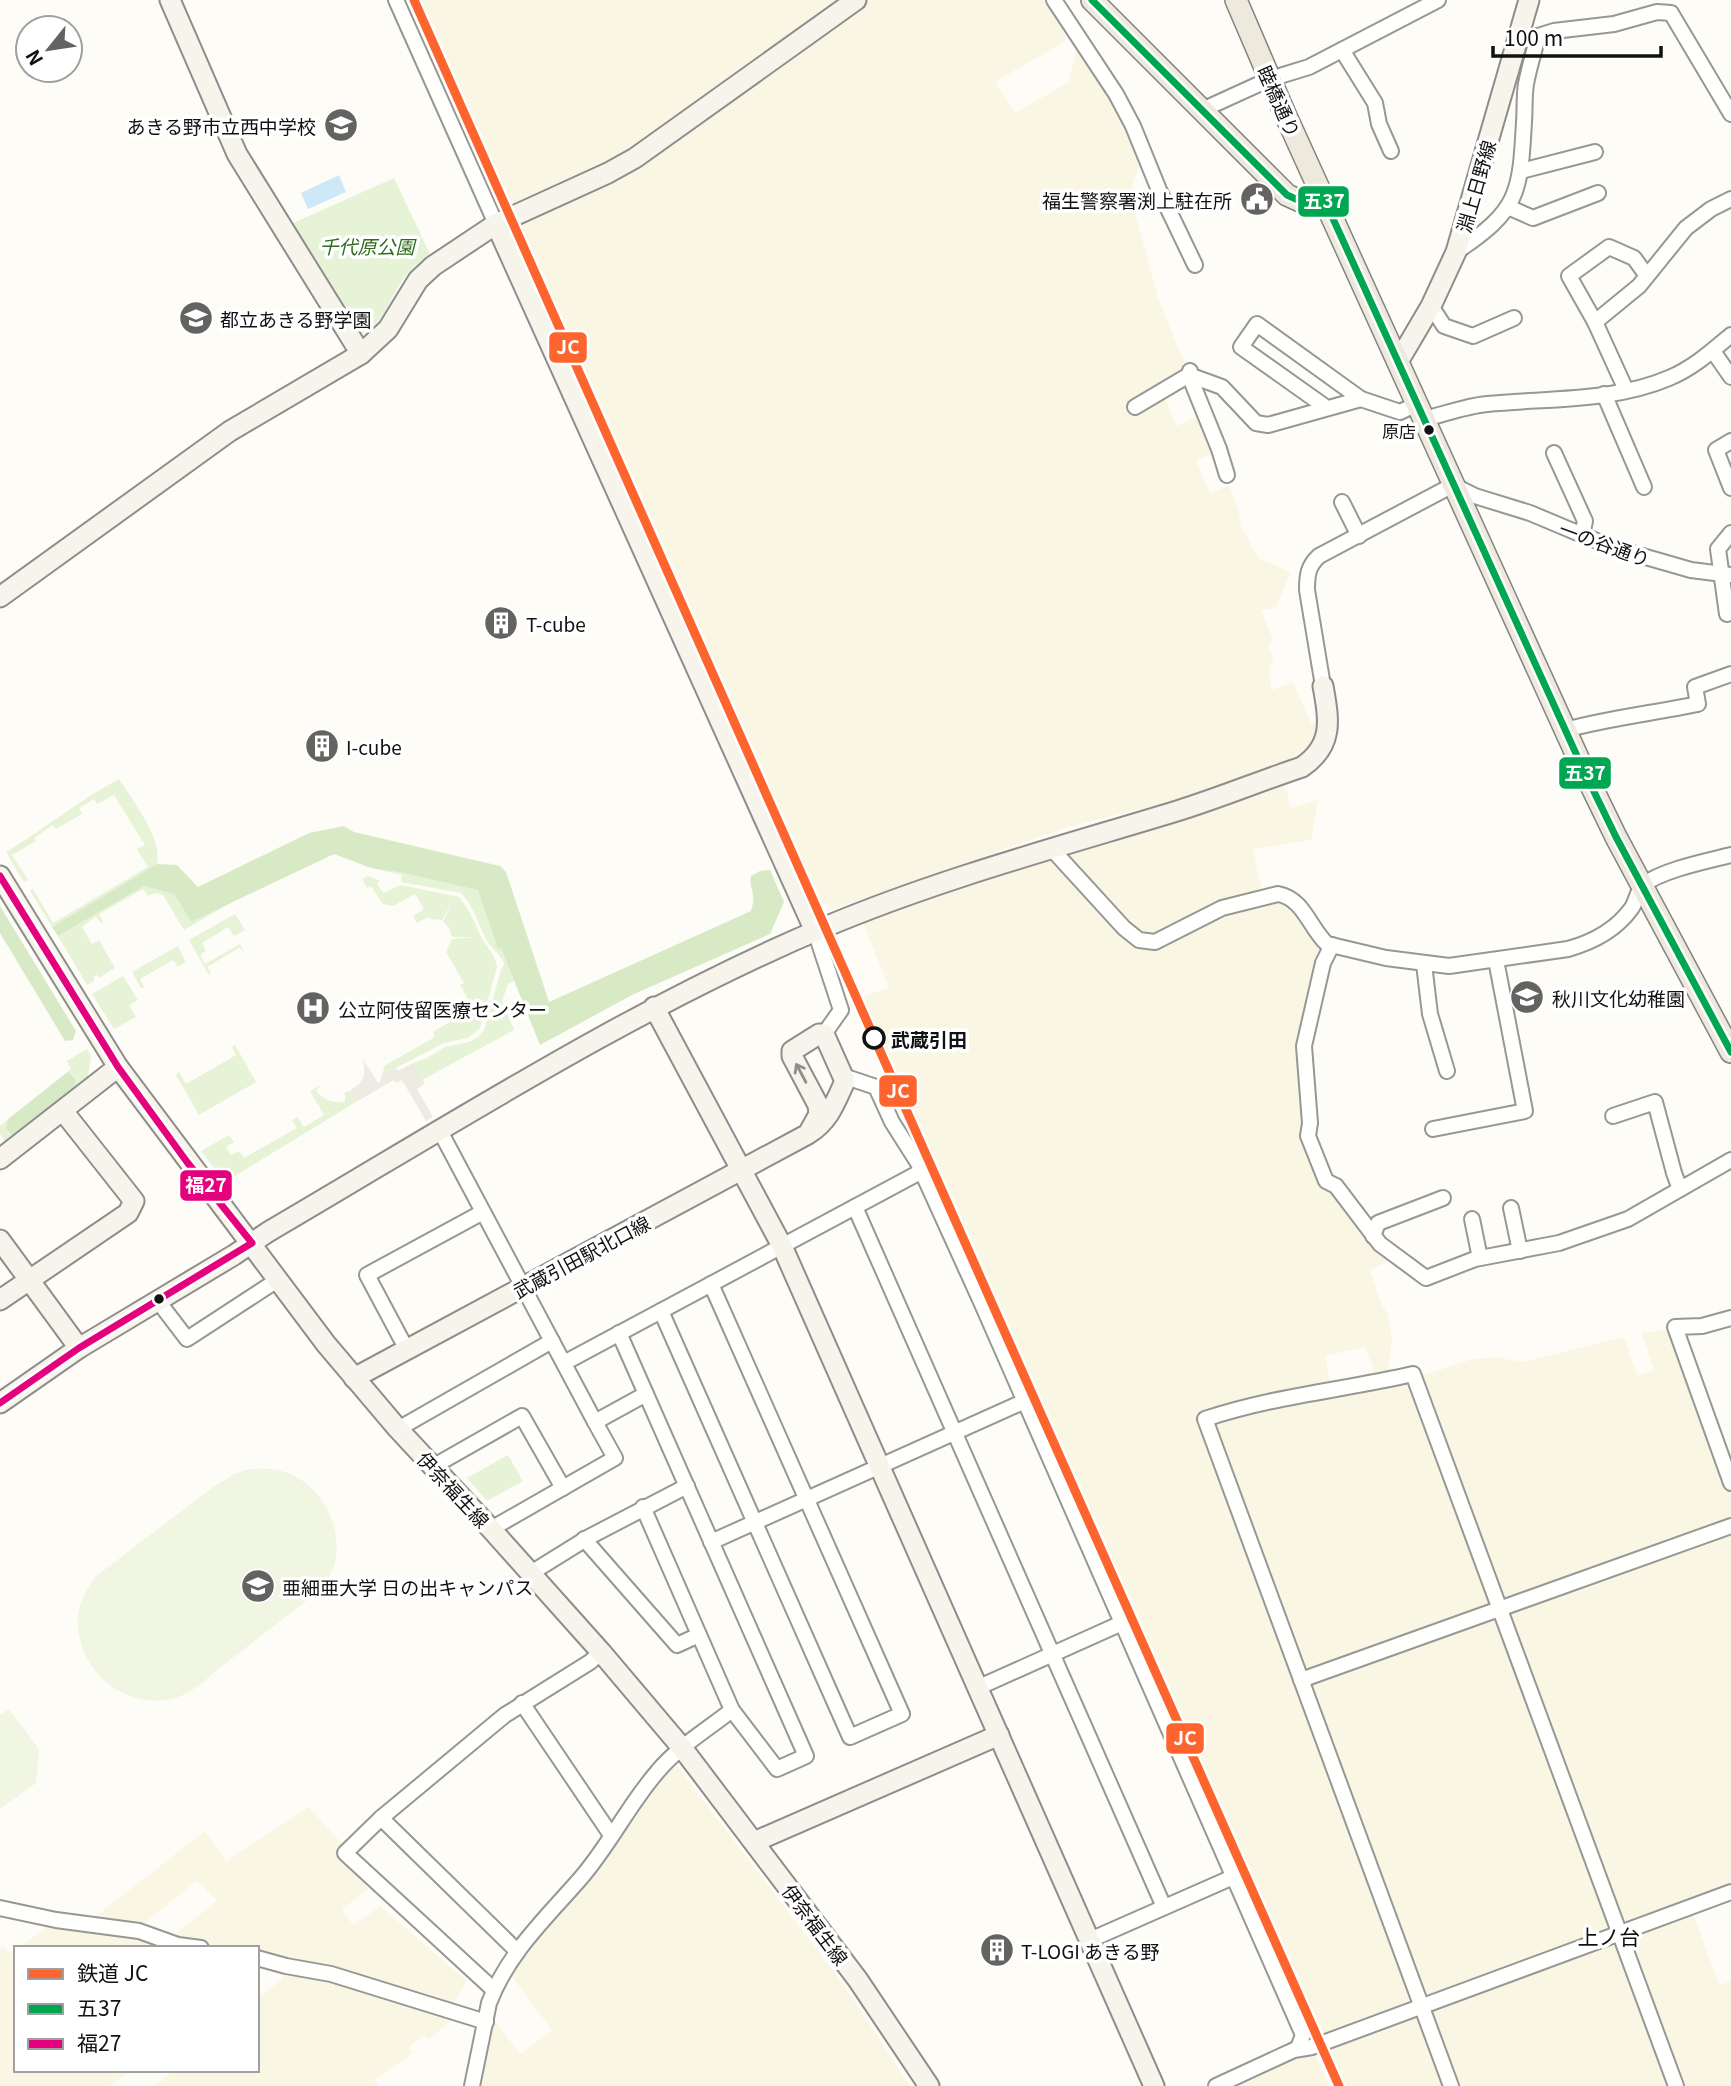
<svg xmlns="http://www.w3.org/2000/svg" width="1731" height="2086" font-family="Georgia,'Noto Sans JP',serif">
<style>
.farmland{fill:#f9f7e4}
.green{fill:#e7f3d7}
.forest{fill:#d8eac5}
.pitch{fill:#f0f6e1}
.plaza{fill:#edebe2}
.water{fill:#cde8f7}
.lines{fill:none;stroke-linecap:round;stroke-linejoin:round}
.street-casing{stroke:#979795;stroke-width:18}
.secondary-casing{stroke:#8e8d8b;stroke-width:23}
.primary-casing{stroke:#858482;stroke-width:24}
.street{stroke:#fffffe;stroke-width:14}
.secondary{stroke:#f6f4eb;stroke-width:19}
.primary{stroke:#ede9dc;stroke-width:21}
.bus-1-casing{stroke:#fff;stroke-width:12}
.bus-2-casing{stroke:#fff;stroke-width:12}
.bus-1{stroke:#00a651;stroke-width:7}
.bus-2{stroke:#e5007d;stroke-width:7}
.rail-1-casing{stroke:#fff;stroke-width:14}
.rail-1{stroke:#fe642e;stroke-width:9}
.oneway{stroke:#8f8e89}
.bus-dot{fill:#111;stroke:#fff;stroke-width:2.5}
.stop-dot{fill:#fff;stroke:#111;stroke-width:3.5}
.labels{text-anchor:middle;dominant-baseline:central;stroke-width:7;stroke-linejoin:round;paint-order:stroke}
.bus-label{font-size:17px;fill:#111;stroke:#fff;text-anchor:end}
.street-label{font-size:19px;fill:#111;stroke:#fff}
.poi-label{font-size:19px;fill:#111;stroke:#fff;text-anchor:start}
.park-label{font-size:19px;font-style:italic;fill:#2f6b1f;stroke:#fff}
.stop-label{font-size:19px;font-weight:bold;fill:#111;stroke:#fff;text-anchor:start}
.neighbourhood-label{font-size:21px;fill:#111;stroke:#fff}
.line-badge{stroke:#fff;stroke-width:2.5}
.badge-label{font-size:19px;text-anchor:middle;font-weight:bold;fill:#fff}
</style>
<rect width="100%" height="100%" fill="#fdfcf7"/>
<g class="farmland">
<polygon points="420,0 841,0 639,143 595,169 511,205"/>
<polygon points="866,0 1048,0 1063,20 1063,31 1067,40 995,82 1015,113 1069,82 1078,40 1136,143 1139,165 1130,194 1159,301 1187,369 1161,389 1177,426 1202,414 1216,452 1196,460 1210,493 1229,485 1238,509 1241,527 1259,559 1291,572 1275,609 1268,609 1261,611 1274,641 1268,644 1274,660 1270,664 1269,675 1272,690 1293,682 1311,723 1321,719 1322,727 1309,754 1180,799 1068,827 830,910 828,905 821,903 518,220 646,157"/>
<polygon points="1285,786 1291,808 1318,800 1311,840 1253,849 1262,890 1230,900 1157,936 1135,932 1063,855 1245,793 1247,799"/>
<polygon points="1047,854 1140,944 1214,916 1277,899 1290,905 1324,949 1301,1041 1308,1121 1325,1185 1397,1261 1389,1261 1370,1270 1381,1303 1388,1315 1392,1338 1388,1372 1375,1381 1372,1364 1364,1347 1325,1356 1331,1386 1209,1416 1415,1999 1413,2005 1325,2037 863,997 889,987 862,920"/>
<polygon points="1664,1330 1674,1335 1731,1492 1731,1520 1507,1601 1504,1600 1421,1376 1469,1360 1494,1357 1524,1362 1624,1337 1637,1376 1654,1371 1642,1333"/>
<polygon points="1407,1379 1412,1383 1493,1603 1490,1609 1308,1675 1302,1671 1211,1423 1213,1419"/>
<polygon points="1731,1531 1731,1887 1626,1925 1620,1922 1508,1611"/>
<polygon points="1494,1614 1499,1617 1613,1924 1610,1931 1429,1998 1423,1995 1308,1688 1312,1681"/>
<polygon points="674,1762 844,1985 910,2086 477,2086 493,2015 495,2021 520,2054 552,2030 510,1974 526,1948 662,1773"/>
<polygon points="309,1807 343,1845 337,1850 369,1889 342,1909 353,1925 380,1906 467,1981 451,2008 257,1956 257,1948 217,1948 169,1939 217,1901 197,1880 139,1928 91,1920 205,1831 226,1861"/>
<polygon points="1692,1911 1719,1985 1731,1981 1731,2086 1681,2086 1627,1941 1630,1934"/>
<polygon points="55,1921 80,1925 186,1948 19,1948"/>
<polygon points="1613,1941 1619,1944 1672,2086 1456,2086 1429,2012 1432,2008"/>
<polygon points="3,1947 11,1953 16,1950 16,2070 130,2070 111,2086 0,2086 0,1949"/>
<polygon points="289,1969 457,2015 429,2040 424,2035 409,2047 413,2053 375,2080 379,2086 154,2086 174,2070 257,2070 257,2000 281,1980"/>
<polygon points="1415,2013 1420,2016 1446,2086 1346,2086 1328,2046"/>
<polygon points="1313,2049 1329,2086 1227,2086"/>
</g>
<g class="green">
<path d="M 394,178 L 430,254 C 420,261 412,267 405,277 C 390,296 385,323 362,334 L 291,224 Z"/>
<path d="M 119,779 C 132,799 163,840 157,864 L 52,927 L 30,891 L 33,889 L 53,923 L 148,867 L 137,849 L 145,845 L 114,795 L 97,804 L 94,799 L 79,808 L 82,814 L 56,829 L 53,825 L 34,838 L 36,841 L 12,855 L 28,880 L 24,882 L 6,852 C 45,829 79,800 119,779 Z"/>
<path d="M 371,868 L 404,873 L 478,889 L 498,948 L 501,948 L 514,981 L 508,984 L 502,1001 L 514,1030 L 422,1080 L 413,1063 L 425,1059 L 445,1047 L 469,1042 L 478,1037 L 484,1030 L 501,970 L 504,964 C 501,954 490,948 485,937 C 478,922 473,906 461,893 L 401,882 L 402,875 Z"/>
<path d="M 368,876 L 380,881 L 377,883 L 383,893 L 401,885 L 459,897 C 469,908 475,923 481,937 C 487,948 495,954 497,967 L 480,1028 L 468,1038 L 444,1043 L 388,1072 L 384,1069 L 384,1066 L 435,1037 L 433,1032 L 473,1008 L 460,985 L 464,983 L 446,952 L 452,939 L 474,937 L 452,937 L 449,928 L 443,922 L 453,901 L 442,920 L 430,919 L 428,917 L 417,923 L 413,916 L 424,909 L 415,894 L 393,906 L 383,904 L 371,886 L 367,888 L 362,879 Z"/>
<polygon points="144,886 174,894 191,922 237,899 184,930 163,895 156,893 148,896 143,889 99,914 103,923 101,923 96,916 82,927 92,944 99,940 115,968 99,978 97,975 93,977 95,980 87,985 58,936"/>
<polygon points="235,914 245,930 234,936 228,927 202,943 206,951 200,955 205,964 240,944 246,955 240,947 207,967 211,974 209,975 189,940"/>
<polygon points="178,946 186,962 178,967 173,960 140,979 144,987 141,988 132,972"/>
<polygon points="123,976 138,1000 129,1005 136,1017 114,1029 92,994"/>
<polygon points="235,1045 256,1082 199,1115 176,1075 179,1072 186,1084 236,1055 232,1047"/>
<polygon points="87,1049 91,1056 88,1077 5,1141 0,1134 0,1126 71,1069 67,1061"/>
<path d="M 322,1084 L 316,1091 C 324,1100 333,1103 345,1102 L 345,1092 L 350,1091 L 356,1102 L 225,1182 L 201,1151 L 229,1135 L 234,1142 L 226,1147 L 231,1155 L 239,1151 L 244,1158 L 297,1128 L 292,1120 L 297,1117 L 304,1127 L 324,1115 L 310,1091 Z"/>
<polygon points="508,1455 523,1481 487,1501 467,1478"/>
</g>
<g class="forest">
<path d="M 344,826 L 354,832 L 500,866 L 506,872 L 549,1002 L 751,911 C 757,893 749,891 751,876 L 760,871 L 770,870 L 784,902 L 770,934 L 632,995 L 540,1045 L 501,948 L 498,949 L 478,890 L 404,873 L 371,868 L 334,854 L 191,922 L 174,894 L 144,886 L 58,936 L 52,927 L 157,864 L 177,865 L 198,887 L 309,833 Z"/>
<polygon points="0,906 76,1031 73,1040 65,1041 0,933"/>
<polygon points="68,1072 76,1080 75,1087 13,1135 6,1129 8,1119"/>
</g>
<g class="pitch">
<path d="M 250,1469 C 259,1469 268,1468 277,1470 C 316,1478 341,1518 336,1557 C 335,1571 324,1584 315,1594 C 286,1617 256,1640 227,1662 C 214,1672 202,1684 189,1692 C 151,1713 103,1693 86,1656 C 72,1625 76,1605 95,1577 L 212,1488 L 234,1474 Z"/>
<polygon points="9,1709 39,1749 36,1783 0,1809 0,1715"/>
</g>
<polygon class="plaza" points="362,1058 379,1084 384,1069 388,1072 396,1068 398,1071 413,1063 425,1084 417,1089 433,1117 426,1121 402,1080 396,1083 394,1080 356,1102 350,1091 361,1082 364,1076 364,1064"/>
<polygon class="water" points="339,175 346,192 308,209 301,193"/>
<g class="lines">
<g class="street-casing">
<g id="street">
<polyline points="396,0 496,224"/>
<polyline points="1054,0 1116,94 1133,126 1159,190 1195,265"/>
<polyline points="1516,43 1554,31 1614,24 1657,12 1671,13 1731,114"/>
<polyline points="1342,50 1375,103 1379,124 1391,151"/>
<polyline points="1202,110 1270,79 1309,67 1438,0"/>
<polyline points="1521,171 1595,152"/>
<polyline points="1508,207 1533,218 1598,193"/>
<path d="M 1456,252 C 1519,210 1520,194 1524,122 C 1525,109 1524,96 1526,84 C 1529,68 1534,52 1538,36"/>
<polyline points="1431,306 1444,326 1473,336 1514,318"/>
<polyline points="1595,322 1569,276 1609,247 1634,258 1647,276"/>
<polyline points="1713,351 1731,377"/>
<polyline points="1190,371 1189,375 1219,449 1227,475"/>
<polyline points="1626,390 1595,322 1639,286 1686,228 1711,209 1731,199"/>
<polyline points="1604,394 1644,487"/>
<polyline points="1135,407 1189,375 1222,387 1256,423 1268,425 1361,399"/>
<polyline points="1327,408 1241,347 1257,324 1361,399 1400,412 1417,404"/>
<path d="M 1424,419 C 1445,414 1466,406 1487,404 C 1547,398 1613,402 1669,378 C 1693,368 1712,351 1731,335"/>
<polyline points="1731,441 1716,450 1731,488"/>
<polyline points="1554,453 1585,521 1582,535"/>
<polyline points="1342,502 1359,536"/>
<polyline points="1727,614 1718,549 1731,533"/>
<path d="M 1323,686 L 1307,590 C 1307,575 1308,566 1319,556 L 1453,485 L 1475,496 L 1530,513 L 1611,547 L 1691,570 L 1731,575"/>
<path d="M 1565,730 C 1609,718 1654,713 1698,704 L 1695,687 L 1731,674"/>
<path d="M 1050,847 L 1124,928 L 1139,940 L 1155,942 L 1222,908 L 1278,894 C 1304,899 1309,927 1327,944 L 1386,958 L 1449,966 L 1568,949 C 1593,942 1615,931 1631,909 C 1636,903 1637,891 1643,885 C 1662,870 1707,861 1731,855"/>
<polyline points="815,931 841,1010 824,1034"/>
<polyline points="1332,945 1323,963 1304,1046 1310,1123 1308,1136 1326,1181 1336,1186 1380,1244 1426,1278 1475,1259 1559,1243 1628,1219 1731,1160"/>
<polyline points="1424,964 1430,1014 1447,1071"/>
<polyline points="843,1076 876,1087 892,1122 918,1163 982,1304 1303,2035 1298,2048"/>
<polyline points="1613,1116 1655,1102 1674,1173 1680,1189"/>
<polyline points="1433,1129 1525,1111 1496,960"/>
<polyline points="440,1131 595,1422 646,1394"/>
<polyline points="855,1207 1164,1907"/>
<polyline points="1511,1208 1520,1251"/>
<polyline points="1472,1219 1480,1258"/>
<polyline points="1373,1236 1378,1223 1443,1198"/>
<polyline points="158,1301 187,1339 279,1279"/>
<polyline points="661,1311 850,1737 902,1714 711,1284"/>
<polyline points="1731,1318 1702,1326 1675,1327 1731,1483"/>
<polyline points="619,1333 806,1756 777,1769 732,1710 643,1507"/>
<polyline points="407,1350 367,1275 483,1212"/>
<polyline points="564,1363 922,1171"/>
<polyline points="398,1429 552,1341"/>
<polyline points="434,1466 522,1416 563,1488"/>
<polyline points="491,1529 615,1458 595,1422"/>
<polyline points="584,1539 677,1645 699,1635"/>
<polyline points="711,1542 1025,1401"/>
<polyline points="531,1573 589,1537 687,1486"/>
<polyline points="1301,1680 1731,1526"/>
<polyline points="977,1688 1122,1623"/>
<polyline points="522,1703 611,1835"/>
<polyline points="381,1818 517,1951"/>
<polyline points="0,1908 56,1920 139,1931 178,1945 201,1948"/>
<polyline points="1090,1940 1233,1877"/>
<polyline points="257,1958 286,1966 331,1974 486,2022"/>
<polyline points="494,1990 345,1853 381,1818 505,1715 590,1662 601,1652"/>
<path d="M 472,2086 L 489,2003 C 508,1953 546,1918 580,1879 C 609,1846 629,1804 658,1771 C 678,1747 708,1729 732,1710"/>
<polyline points="1216,2086 1294,2050 1312,2047 1731,1892"/>
<path d="M 1451,2086 L 1205,1419 C 1273,1396 1344,1390 1413,1374 L 1676,2086"/>
</g>
</g>
<g class="secondary-casing">
<g id="secondary">
<polyline points="170,0 237,154 361,354"/>
<polyline points="496,224 815,931"/>
<polyline points="1398,362 1431,306 1456,252 1529,0"/>
<polyline points="0,597 230,431 361,354 388,329 418,280 433,266 496,224 608,173 635,158 856,0"/>
<polyline points="0,876 118,1067 326,1344 398,1429 491,1529 601,1652 683,1749 858,1980 929,2086"/>
<polyline points="654,1007 782,1246 1154,2086"/>
<polyline points="0,1159 118,1067"/>
<polyline points="0,1240 79,1348"/>
<polyline points="0,1300 128,1213 134,1201 63,1111"/>
<path d="M 354,1378 L 808,1134 C 829,1121 835,1103 845,1081 L 824,1034 L 819,1034 L 792,1051 L 792,1056 L 818,1105 L 819,1114 L 808,1134"/>
<path d="M 0,1403 L 79,1348 L 234,1255 L 268,1232 C 451,1125 629,1010 825,927 C 939,879 1059,847 1177,811 C 1219,798 1260,781 1302,767 C 1334,745 1329,720 1323,686"/>
<polyline points="754,1842 999,1735"/>
</g>
</g>
<g class="primary-casing">
<g id="primary">
<polyline points="1092,0 1287,195 1309,205 1325,201"/>
<polyline points="1236,0 1285,114 1583,769 1616,837 1731,1052"/>
</g>
</g>
<use href="#street" class="street"/>
<use href="#secondary" class="secondary"/>
<use href="#primary" class="primary"/>
<g class="bus-1-casing">
<polyline id="bus-1" points="1092,0 1287,195 1309,205 1325,201 1583,769 1616,837 1731,1052"/>
</g>
<g class="bus-2-casing">
<polyline id="bus-2" points="0,876 118,1067 187,1162 252,1243 79,1348 0,1403"/>
</g>
<use href="#bus-1" class="bus-1"/>
<use href="#bus-2" class="bus-2"/>
<g class="rail-1-casing">
<polyline id="rail-1" points="414,0 1339,2086"/>
</g>
<use href="#rail-1" class="rail-1"/>
</g>
<defs><path id="oneway-shaft" d="M-6 0H5M1.5-3L5.5 0L1.5 3" fill="none" stroke-width="1.6" stroke-linecap="round" stroke-linejoin="round" transform="scale(1.75)"/></defs>
<use class="oneway" href="#oneway-shaft" transform="translate(801 1073) rotate(-118)"/>
<defs>
<g id="school-disc" transform="scale(1.75)"><circle r="9.5" fill="#646362" stroke="#fff"/><path d="M0-5L7-2L0 1L-7-2ZM-4 1L0 2.5L4 1V4Q0 6-4 4Z" fill="#fff"/></g>
<g id="civic-disc" transform="scale(1.75)"><circle r="9.5" fill="#646362" stroke="#fff"/><path d="M-.6-6.5H3V-4.5H.6V-3L4-1V1h2V6H-6V1h2V-1L-.6-3ZM-1.2 2.5V6h2.4V2.5Z" fill="#fff"/></g>
<g id="building-disc" transform="scale(1.75)"><circle r="9.5" fill="#646362" stroke="#fff"/><path d="M-4-6H4V6H1V3H-1V6H-4ZM-2.5-4.3h1.7v1.8h-1.7ZM.8-4.3h1.7v1.8H.8ZM-2.5-1h1.7V.8h-1.7ZM.8-1h1.7V.8H.8Z" fill="#fff"/></g>
<g id="hospital-disc" transform="scale(1.75)"><circle r="9.5" fill="#646362" stroke="#fff"/><path d="M-5-5h3v3.5h4V-5h3V5h-3V1.5h-4V5h-3Z" fill="#fff"/></g>
<g id="university-disc" transform="scale(1.75)"><circle r="9.5" fill="#646362" stroke="#fff"/><path d="M0-5L7-2L0 1L-7-2ZM-4 1L0 2.5L4 1V4Q0 6-4 4Z" fill="#fff"/></g>
</defs>
<g fill-rule="evenodd">
<use href="#school-disc" x="341" y="125"/>
<use href="#civic-disc" x="1257" y="199"/>
<use href="#school-disc" x="196" y="318"/>
<use href="#building-disc" x="501" y="623"/>
<use href="#building-disc" x="322" y="746"/>
<use href="#school-disc" x="1527" y="997"/>
<use href="#hospital-disc" x="313" y="1008"/>
<use href="#university-disc" x="258" y="1586"/>
<use href="#building-disc" x="997" y="1950"/>
</g>
<g class="bus-dot">
<circle cx="1429" cy="430" r="6"/>
<circle cx="159" cy="1299" r="6"/>
</g>
<circle class="stop-dot" cx="874" cy="1038" r="10"/>
<g class="labels">
<g class="bus-label">
<text x="1416" y="430">原店</text>
</g>
<g class="street-label">
<text transform="translate(1280 101) rotate(66)">睦橋通り</text>
<text transform="translate(1475 186) rotate(-74)">淵上日野線</text>
<text transform="translate(1605 543) rotate(20)">一の谷通り</text>
<text transform="translate(581 1256) rotate(-28)">武蔵引田駅北口線</text>
<text transform="translate(454 1489) rotate(47)">伊奈福生線</text>
<text transform="translate(816 1924) rotate(53)">伊奈福生線</text>
</g>
<g class="poi-label">
<text x="316" y="125" text-anchor="end">あきる野市立西中学校</text>
<text x="1232" y="199" text-anchor="end">福生警察署渕上駐在所</text>
<text x="220" y="318">都立あきる野学園</text>
<text x="526" y="623">T-cube</text>
<text x="346" y="746">I-cube</text>
<text x="1552" y="997">秋川文化幼稚園</text>
<text x="338" y="1008">公立阿伎留医療センター</text>
<text x="282" y="1586">亜細亜大学 日の出キャンパス</text>
<text x="1021" y="1950">T-LOGI あきる野</text>
</g>
<g class="park-label">
<text x="367" y="245">千代原公園</text>
</g>
<g class="stop-label">
<text x="891" y="1038">武蔵引田</text>
</g>
<g class="neighbourhood-label">
<text x="1609" y="1936">上ノ台</text>
</g>
</g>
<g class="line-badge">
<rect x="1297" y="185" width="53" height="33" rx="7" fill="#00a651"/>
<rect x="548" y="331" width="40" height="33" rx="7" fill="#fe642e"/>
<rect x="1558" y="756" width="54" height="34" rx="7" fill="#00a651"/>
<rect x="878" y="1074" width="40" height="34" rx="7" fill="#fe642e"/>
<rect x="179" y="1169" width="54" height="33" rx="7" fill="#e5007d"/>
<rect x="1165" y="1722" width="40" height="33" rx="7" fill="#fe642e"/>
</g>
<g class="badge-label">
<text x="1324" y="208">五37</text>
<text x="568" y="354">JC</text>
<text x="1585" y="780">五37</text>
<text x="898" y="1098">JC</text>
<text x="206" y="1192">福27</text>
<text x="1185" y="1745">JC</text>
</g>
<rect x="14" y="1946" width="245" height="126" fill="#ffffff" stroke="#a0a0a0" stroke-width="2"/>
<rect x="28" y="1969" width="35" height="10" fill="#fe642e" stroke="#a0a0a0" stroke-width="2"/>
<text x="77" y="1981" font-size="21" fill="#111111">鉄道 JC</text>
<rect x="28" y="2004" width="35" height="10" fill="#00a651" stroke="#a0a0a0" stroke-width="2"/>
<text x="77" y="2016" font-size="21" fill="#111111">五37</text>
<rect x="28" y="2039" width="35" height="10" fill="#e5007d" stroke="#a0a0a0" stroke-width="2"/>
<text x="77" y="2051" font-size="21" fill="#111111">福27</text>
<g transform="translate(49 49) rotate(240)"><circle r="33" fill="#ffffff" stroke="#a0a0a0" stroke-width="2"/>
<path d="M0-5L12 26L0 18L-12 26Z" fill="#646362"/>
<text y="-10" font-size="19" font-weight="bold" text-anchor="middle" fill="#111111">N</text>
</g>
<path d="M1493 46v10h168v-10" fill="none" stroke="#111111" stroke-width="3.5"/>
<text x="1504" y="46" font-size="21" fill="#111111" stroke="#ffffff" stroke-width="5" paint-order="stroke">100 m</text>
</svg>
